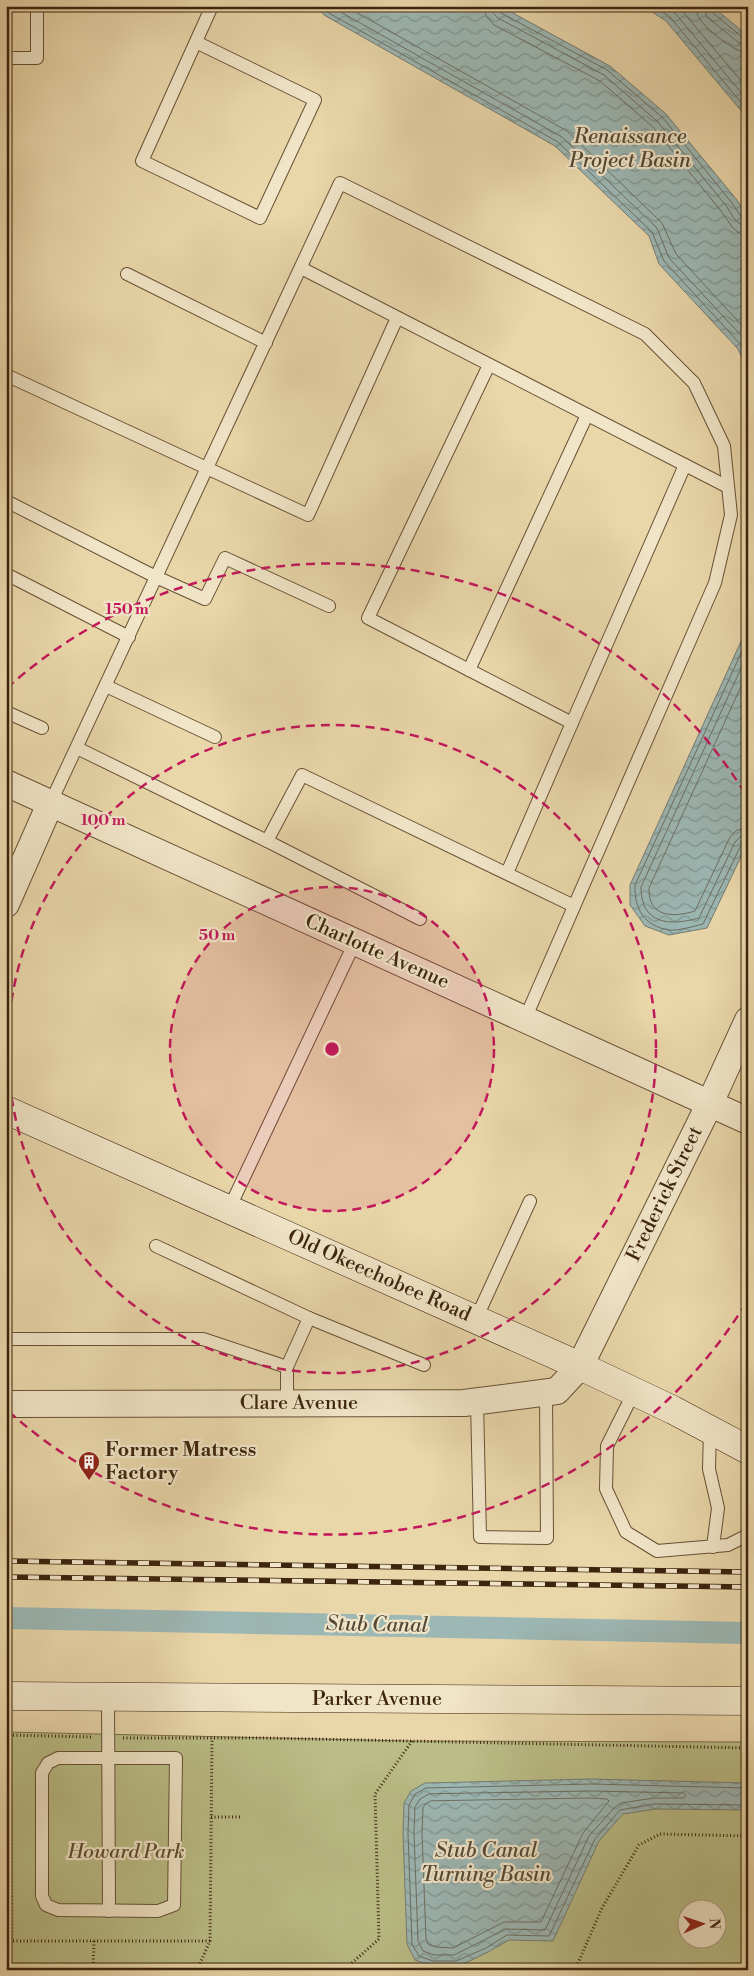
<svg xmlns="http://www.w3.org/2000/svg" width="754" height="1976" font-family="'Libre Bodoni',serif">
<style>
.park{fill:#babd86;stroke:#7b704a;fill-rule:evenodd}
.water{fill:url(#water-waves);stroke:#767c72}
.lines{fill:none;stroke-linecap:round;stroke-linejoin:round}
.shore{stroke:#6c6e61;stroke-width:1}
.canal{stroke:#9cb7b4;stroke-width:22}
.lane-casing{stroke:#675135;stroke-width:14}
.street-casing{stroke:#675135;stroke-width:28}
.secondary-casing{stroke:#3c240e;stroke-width:29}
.path{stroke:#3c240e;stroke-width:3;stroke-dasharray:1 2.5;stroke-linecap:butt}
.lane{stroke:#f1e5c8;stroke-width:12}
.street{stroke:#f1e5c8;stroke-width:26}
.secondary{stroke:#f1e5c8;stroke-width:28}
.rail-casing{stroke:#3c240e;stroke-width:5.5}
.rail{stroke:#f1e5c8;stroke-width:4;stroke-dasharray:11;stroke-linecap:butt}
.ring{fill:none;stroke:#c2185b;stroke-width:2.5;stroke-dasharray:9 6}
.labels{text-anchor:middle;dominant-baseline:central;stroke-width:4.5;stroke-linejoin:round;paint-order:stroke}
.street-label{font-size:20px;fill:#3c240e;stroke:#f1e5c8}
.poi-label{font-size:20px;font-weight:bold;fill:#3c240e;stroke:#f1e5c8;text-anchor:start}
.park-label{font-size:20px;font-style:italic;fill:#5c4a2c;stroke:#f1e5c8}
.water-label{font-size:21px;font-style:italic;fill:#544938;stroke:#f1e5c8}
.centre{fill:#c2185b;stroke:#f1e5c8;stroke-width:2.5}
.ring-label{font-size:15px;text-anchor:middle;font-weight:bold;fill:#c2185b;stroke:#f1e5c8;stroke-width:4.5;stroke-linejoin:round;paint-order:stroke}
</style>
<defs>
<pattern id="water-waves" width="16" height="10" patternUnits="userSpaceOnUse" patternTransform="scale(1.25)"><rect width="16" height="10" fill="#9cb7b4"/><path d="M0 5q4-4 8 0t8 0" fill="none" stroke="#809591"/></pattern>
</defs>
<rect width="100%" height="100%" fill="#e9d7aa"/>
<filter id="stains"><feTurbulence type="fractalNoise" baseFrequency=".004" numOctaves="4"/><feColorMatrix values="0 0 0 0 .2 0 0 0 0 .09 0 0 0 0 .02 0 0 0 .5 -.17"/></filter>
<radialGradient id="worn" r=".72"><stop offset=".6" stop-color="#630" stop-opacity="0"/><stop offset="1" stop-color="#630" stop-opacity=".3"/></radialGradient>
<path class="park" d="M 6,1732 L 412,1741 L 748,1742 L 748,1970 L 6,1970 ZM 686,1908 L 716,1908 L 716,1938 L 686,1938 Z"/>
<g class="water">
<polygon points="316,6 500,6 610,66 666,114 737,200 748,218 748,371 738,349 659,264 649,236 555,146 324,15"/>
<polygon points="643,6 712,6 748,36 748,119 666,21"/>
<polygon points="748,626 748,842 707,928 669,935 645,926 630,905 630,885"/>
<polygon points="591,1779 748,1783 748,1810 655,1809 623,1814 599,1841 553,1941 509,1940 488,1952 457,1967 432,1966 415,1960 407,1944 403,1833 404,1803 411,1791 425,1783"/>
</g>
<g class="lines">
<g class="shore">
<polyline points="322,6 327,12 558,142 652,232 664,261 742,346 748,358"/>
<polyline points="330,6 562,137 657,228 669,258 748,343"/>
<polyline points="345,6 567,131 662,223 676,254 748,332"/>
<polyline points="485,6 486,16 494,25 600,81 653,127 721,211 733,228 739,233 748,234"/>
<path d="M 492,6 L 493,13 L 498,18 L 604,75 L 658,122 L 727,207 C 733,216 736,226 748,226"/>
<polyline points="498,6 501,13 607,70 663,118 732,203 742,218 748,220"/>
<polyline points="653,6 670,17 748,111"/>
<polyline points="664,6 675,13 748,101"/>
<polyline points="678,6 748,89"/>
<path d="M 696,6 C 696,11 697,14 699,18 C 706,29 735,53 748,53"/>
<polyline points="703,6 707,17 739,43 748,46"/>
<polyline points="710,6 712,12 743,38 748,40"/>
<path d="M 748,638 L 635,885 C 634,908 644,926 669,930 C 679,931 694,926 703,924 L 741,845 L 748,841"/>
<path d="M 748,653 L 641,887 C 641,925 670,926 699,918 L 735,842 L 740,837 L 748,835"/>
<path d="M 748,671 L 649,888 C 648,917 672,918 695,911 L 730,837 L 737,830 L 748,828"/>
<polyline points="748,1788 591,1784 426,1788 415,1794 409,1805 408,1833 412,1944 419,1956 433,1961 456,1961 486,1948 507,1935 549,1936 595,1839 620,1810 655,1804 748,1805"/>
<polygon points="591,1791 684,1793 686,1795 684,1798 654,1798 621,1803 615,1807 589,1836 545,1930 506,1929 454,1955 434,1955 423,1951 418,1941 414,1833 415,1807 420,1799 429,1794"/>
<polygon points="591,1798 607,1799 609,1801 583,1833 541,1922 504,1922 453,1948 436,1947 428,1944 426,1939 422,1833 423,1808 425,1804 431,1801"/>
</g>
<polyline class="canal" points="6,1618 748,1633"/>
<g class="lane-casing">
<g id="lane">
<path d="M 196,42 L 315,100 L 260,218 L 142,161 C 165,110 188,58 212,6"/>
<polyline points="6,58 37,58 37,6"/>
<polyline points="301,268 728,487"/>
<polyline points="127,274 266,343"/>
<polyline points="489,365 368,618 572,723 507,873"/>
<polyline points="6,375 308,515 397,318"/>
<polyline points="6,501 156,577 205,599 225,558 329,606"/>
<polyline points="6,574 129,637"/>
<polyline points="469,670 587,415"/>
<polyline points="106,686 215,737"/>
<polyline points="6,712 42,728"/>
<polyline points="572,723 685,465"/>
<polyline points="77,748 267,841"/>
<polyline points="50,804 340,183 645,334 694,383 724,446 731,515 715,583 525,1019"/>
<polyline points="420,919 267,841 302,775 574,906"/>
<polyline points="229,1209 355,942"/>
<polyline points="156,1246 309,1318"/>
<polyline points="476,1319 530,1201"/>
<polyline points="6,1339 203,1339 287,1367 287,1403"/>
<polyline points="287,1367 309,1318 424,1365"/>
<polyline points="634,1392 607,1446 606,1489 626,1532 657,1551 728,1545 748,1535"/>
<polyline points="477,1401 480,1537 547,1538 546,1393"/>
<polyline points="710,1430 709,1469 718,1508 713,1547"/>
<polyline points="108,1697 109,1911"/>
<polygon points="58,1758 176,1758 174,1905 158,1911 58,1910 46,1905 42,1896 42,1773 48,1763"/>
</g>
</g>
<g class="street-casing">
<g id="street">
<polyline points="6,783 748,1121"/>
<polyline points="6,904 50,804"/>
<polyline points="6,1404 464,1403 557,1391 580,1366 710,1103 748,1020"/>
</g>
</g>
<g class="secondary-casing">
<g id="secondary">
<polyline points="6,1110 580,1366 673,1410 748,1450"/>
<polyline points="6,1696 748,1701"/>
</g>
</g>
<g class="path">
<polyline points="6,1735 92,1737"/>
<polyline points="11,1735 12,1941"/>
<polyline points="123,1738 261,1738 748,1748"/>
<polyline points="211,1817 240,1817"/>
<polyline points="6,1941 210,1941"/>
<polyline points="93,1970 94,1941"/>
<polyline points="197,1970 210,1941 212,1738"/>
<polyline points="344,1970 379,1939 375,1794 412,1741"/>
<polyline points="575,1970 602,1908 639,1845 660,1834 748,1836"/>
</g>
<use href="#lane" class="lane"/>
<use href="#street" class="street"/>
<use href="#secondary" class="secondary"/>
<g class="rail-casing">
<g id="rail">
<polyline points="6,1561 748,1572"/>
<polyline points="6,1577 748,1587"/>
</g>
</g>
<use href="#rail" class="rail"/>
</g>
<circle cx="332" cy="1049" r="162" fill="#c2185b" fill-opacity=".12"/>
<g class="ring">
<circle cx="332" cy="1049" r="162"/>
<circle cx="332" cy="1049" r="324"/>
<path d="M746 1303A486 486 0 0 1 7 1410M7 688A486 486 0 0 1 746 795"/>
</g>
<defs>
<g id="building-pin" transform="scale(1.125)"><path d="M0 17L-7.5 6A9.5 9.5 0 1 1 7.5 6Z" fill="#8f2418" stroke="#f1e5c8"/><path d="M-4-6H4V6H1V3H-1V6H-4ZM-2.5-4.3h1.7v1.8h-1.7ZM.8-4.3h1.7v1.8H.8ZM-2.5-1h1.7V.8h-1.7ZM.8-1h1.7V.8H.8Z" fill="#fff"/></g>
</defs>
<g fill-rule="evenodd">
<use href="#building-pin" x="89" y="1462"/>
</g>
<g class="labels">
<g class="street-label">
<text transform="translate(377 952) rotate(24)">Charlotte Avenue</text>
<text transform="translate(665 1194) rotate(-64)">Frederick Street</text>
<text transform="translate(379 1276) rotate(24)">Old Okeechobee Road</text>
<text x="299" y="1403">Clare Avenue</text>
<text x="377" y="1699">Parker Avenue</text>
</g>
<g class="poi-label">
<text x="105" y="1450">Former Matress<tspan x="105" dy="23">Factory</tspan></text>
</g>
<g class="park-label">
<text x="126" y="1852">Howard Park</text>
</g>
<g class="water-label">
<text x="630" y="137">Renaissance<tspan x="630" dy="24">Project Basin</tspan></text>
<text transform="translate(377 1625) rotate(1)">Stub Canal</text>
<text x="486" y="1851">Stub Canal<tspan x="486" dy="24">Turning Basin</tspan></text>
</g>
</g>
<circle cx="332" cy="1049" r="8" class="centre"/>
<g class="ring-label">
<text x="127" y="614">150 m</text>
<text x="103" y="825">100 m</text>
<text x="217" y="940">50 m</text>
</g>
<rect width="754" height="1976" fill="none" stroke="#e9d7aa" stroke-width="25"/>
<rect x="8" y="8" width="739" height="1961" fill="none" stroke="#3c240e" stroke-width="2.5"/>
<rect x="12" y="12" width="729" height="1951" fill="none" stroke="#3c240e"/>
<g transform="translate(702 1924) rotate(88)"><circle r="24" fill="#f1e5c8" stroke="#a9987e"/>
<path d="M0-4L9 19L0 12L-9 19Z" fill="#8f2418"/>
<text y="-8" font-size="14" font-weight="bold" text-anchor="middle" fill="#3c240e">N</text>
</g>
<rect width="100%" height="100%" filter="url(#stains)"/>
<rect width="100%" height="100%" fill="url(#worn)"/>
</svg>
